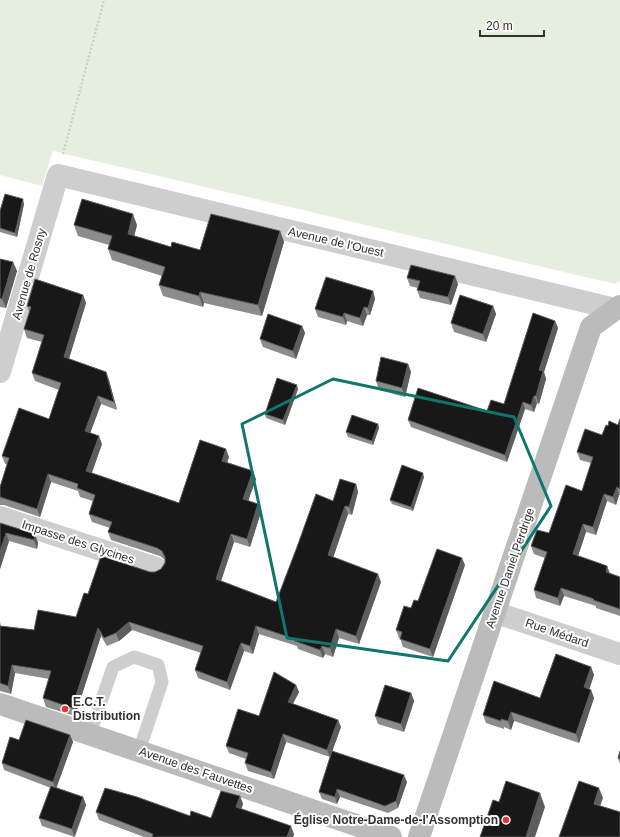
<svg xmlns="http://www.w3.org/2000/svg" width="620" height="837" font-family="Arial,sans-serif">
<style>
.green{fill:#e6eedf}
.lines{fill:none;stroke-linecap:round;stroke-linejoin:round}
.path{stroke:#cecece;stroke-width:2.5;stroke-dasharray:2 2;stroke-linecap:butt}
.lane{stroke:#cecece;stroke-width:13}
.street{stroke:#cecece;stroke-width:22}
.secondary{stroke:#bbb;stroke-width:22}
.wall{fill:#8c8c8c}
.shaded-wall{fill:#5d5d5d}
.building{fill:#181818;stroke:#5d5d5d}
.marked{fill:none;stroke:#0f766e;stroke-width:3;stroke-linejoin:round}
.poi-dot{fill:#e83333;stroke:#fff;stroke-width:1.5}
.labels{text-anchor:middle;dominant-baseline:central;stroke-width:4;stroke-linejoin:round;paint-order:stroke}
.street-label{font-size:12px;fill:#313131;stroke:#fff}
.poi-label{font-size:12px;font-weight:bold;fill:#313131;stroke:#fff;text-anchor:start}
</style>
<rect width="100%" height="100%" fill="#fff"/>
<polygon class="green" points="0,0 620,0 620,281 615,284 53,151 42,186 0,175"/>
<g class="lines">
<polyline class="path" points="63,154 104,0"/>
<polyline class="lane" points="90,734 113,667 134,657 158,665 162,682 139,751"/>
<g class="street">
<polyline points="0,372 58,175 615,309"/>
<polyline points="0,517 156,568"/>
<polyline points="494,612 620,654"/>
</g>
<g class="secondary">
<polyline points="0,704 391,837"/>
<polyline points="419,837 591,327 620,306"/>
</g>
</g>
<g class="wall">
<polygon points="24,204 17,237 0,232 0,211"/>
<polygon points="74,225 137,225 134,236 171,247 200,250 280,231 284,242 262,316 204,303 203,307 163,296 159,285 162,276 112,260 108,249 109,245 78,236"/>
<polygon points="0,259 13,262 17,271 6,308 0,307"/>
<polygon points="407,278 458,284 451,305 420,298 417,290 418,288 410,286"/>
<polygon points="373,291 375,299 370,315 367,315 363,326 347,321 346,325 318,317 315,309"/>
<polygon points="83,295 86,303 69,359 109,380 117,410 101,404 90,433 102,444 92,473 179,503 229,457 227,462 256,479 248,501 261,512 250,547 234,542 221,581 276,602 333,501 356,484 358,492 352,515 348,514 333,557 381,582 359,644 339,638 333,657 325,654 323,658 298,649 297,646 259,634 253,654 244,651 230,690 198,678 195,670 201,653 132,630 119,641 107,646 101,636 75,716 46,707 43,698 49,679 15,673 11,694 0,691 0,622 1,626 34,630 76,617 88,594 150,572 155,572 161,569 165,563 165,560 160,556 111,540 108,532 110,528 92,522 89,514 93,501 80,497 78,491 51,482 40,517 4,505 0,505 0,487 7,464 5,464 2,456 49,419 59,390 35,381 32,373 42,342 27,338 24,329 29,312 27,306"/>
<polygon points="493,306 496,314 486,342 454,332 451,323"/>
<polygon points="555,321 558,328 544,372 546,379 539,404 537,403 534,412 525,409 507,462 411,427 408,420 487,411 504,404"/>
<polygon points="302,326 305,333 296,359 263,347 260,339"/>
<polygon points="408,364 411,372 405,397 379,390 376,381"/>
<polygon points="298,389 285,425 266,418 265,414"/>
<polygon points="620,419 620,495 619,495 616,505 607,501 596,535 586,532 578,556 607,566 610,574 620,577 620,616 596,608 596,606 564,596 560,606 536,598 534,590 545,558 534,554 531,546 549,533 582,491 591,463 580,460 577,452 602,435 608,426 618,425"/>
<polygon points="378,424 379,428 373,445 348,437 346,432"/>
<polygon points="424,477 413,511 392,504 390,500"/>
<polygon points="0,523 35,534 38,543 37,549 9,541 0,569"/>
<polygon points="465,565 433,657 403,647 400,638 399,638 396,630 411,608 418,601"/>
<polygon points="591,667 594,675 589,689 591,690 594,698 579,743 514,721 511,730 504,727 504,729 486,723 483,715 540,698"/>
<polygon points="296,685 299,692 293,704 338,720 341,727 332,752 407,782 398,808 388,813 340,797 337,804 322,799 319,792 330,757 286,742 274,779 248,771 245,763 246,759 229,753 226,746"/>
<polygon points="411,693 414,701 404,732 378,724 375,716"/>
<polygon points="70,735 73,742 56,788 83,797 86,805 75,837 42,826 39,818 51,788 4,770 2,763 19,740"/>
<polygon points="620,751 620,764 618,758"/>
<polygon points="240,796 243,804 241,809 294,834 293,837 144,837 99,820 96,812 190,816 211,818"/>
</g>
<g class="shaded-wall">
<polygon points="23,199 24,204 17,237 15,233"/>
<polygon points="133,214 137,225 132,245 128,234"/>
<polygon points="280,231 284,242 262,316 258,305"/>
<polygon points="13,262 17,271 6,308 2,299"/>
<polygon points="455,276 458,284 451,305 448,297"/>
<polygon points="373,291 375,299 370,315 368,308"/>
<polygon points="200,292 204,303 203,307 199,296"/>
<polygon points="83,295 86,303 67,365 64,357"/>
<polygon points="493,306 496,314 486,342 483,334"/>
<polygon points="364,307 367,315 363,326 360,318"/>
<polygon points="344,313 347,321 346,325 343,317"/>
<polygon points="555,321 558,328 544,372 546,379 539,404 536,396 539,370"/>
<polygon points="302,326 305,333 296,359 293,351"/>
<polygon points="408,364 411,372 405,397 402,388"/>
<polygon points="106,372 109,380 117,410 114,402"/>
<polygon points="297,385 298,389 285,425 283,420"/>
<polygon points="98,396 101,404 88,439 85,431"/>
<polygon points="534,396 537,403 534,412 531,405"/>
<polygon points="523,402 525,409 507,462 505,455"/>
<polygon points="378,424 379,428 373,445 372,441"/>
<polygon points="99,436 102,444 89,480 86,471"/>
<polygon points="226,449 229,457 225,469 222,461"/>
<polygon points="253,471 256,479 246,507 243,499"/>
<polygon points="423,473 424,477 413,511 411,507"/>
<polygon points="48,474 51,482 40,517 37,509"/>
<polygon points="356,484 358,492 352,515 349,507"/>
<polygon points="617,487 619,495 616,505 613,497"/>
<polygon points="604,494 607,501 596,535 593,527"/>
<polygon points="258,504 261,512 250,547 247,539"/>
<polygon points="345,506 348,514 331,564 328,555"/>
<polygon points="583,524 586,532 576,562 573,554"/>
<polygon points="6,533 9,541 0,569 0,552"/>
<polygon points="35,534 38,543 37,549 34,540"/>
<polygon points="231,534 234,542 219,587 216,579"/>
<polygon points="462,558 465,565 433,657 430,649"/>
<polygon points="607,566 610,574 606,572"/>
<polygon points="378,574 381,582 359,644 356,636"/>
<polygon points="561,588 564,596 560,606 558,598"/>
<polygon points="129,622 132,630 119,641 116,633"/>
<polygon points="256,626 259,634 253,654 250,646"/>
<polygon points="98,628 101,636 75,716 72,708"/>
<polygon points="336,629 339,638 333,657 330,648"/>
<polygon points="241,643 244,651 230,690 227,682"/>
<polygon points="322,646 325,654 323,658 320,650"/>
<polygon points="12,665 15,673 11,694 8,686"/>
<polygon points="591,667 594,675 587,696 584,687"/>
<polygon points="296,685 299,692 290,709 288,702"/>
<polygon points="591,690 594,698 579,743 576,734"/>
<polygon points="411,693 414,701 404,732 401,724"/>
<polygon points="511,712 514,721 511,730 508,721"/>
<polygon points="338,720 341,727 330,757 327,750"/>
<polygon points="283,734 286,742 274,779 271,772"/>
<polygon points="70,735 73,742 56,789 53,782"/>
<polygon points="404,775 407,782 398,808 396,801"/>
<polygon points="599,788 603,798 597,814 594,804"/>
<polygon points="337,789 340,797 337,804 335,797"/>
<polygon points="540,793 545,807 535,837 526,837"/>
<polygon points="240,796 243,804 239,815 236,807"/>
<polygon points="83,797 86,805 74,837 72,829"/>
<polygon points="291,826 294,834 293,837 287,837"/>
</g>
<g class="building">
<polygon points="5,194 23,199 15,233 0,228 0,211"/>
<polygon points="82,199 133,214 128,234 171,247 172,242 200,250 211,214 280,231 258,305 200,292 199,296 159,285 165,267 108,249 112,236 74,225"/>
<polygon points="0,259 13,262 2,299 0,298"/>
<polygon points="411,265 455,276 448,297 417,290 420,281 407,278"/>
<polygon points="326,277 373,291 368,308 364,307 360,318 344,313 343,317 315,309"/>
<polygon points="35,279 83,295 64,357 106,372 114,402 98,396 85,431 99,436 86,471 179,503 200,440 226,449 222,461 253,471 243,499 258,504 247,539 231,534 216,579 276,602 297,547 316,494 333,501 340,479 356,484 349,507 345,506 328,555 378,574 356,636 336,629 330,648 322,646 320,650 295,641 295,639 256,626 250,646 241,643 227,682 195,670 203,646 129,622 116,633 104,638 98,628 72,708 43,698 51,671 12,665 8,686 0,683 0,626 34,630 38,610 76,617 84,593 88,594 101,556 150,572 155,572 161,569 165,563 165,557 162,551 157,548 108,532 112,522 89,514 95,495 77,488 78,484 48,474 37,509 0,497 0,487 9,458 2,456 19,408 49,419 61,383 32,373 44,335 24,329 31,307 27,306"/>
<polygon points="460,295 493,306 483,334 451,323"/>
<polygon points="533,313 555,321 539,370 543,371 536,396 534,396 531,405 523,402 505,455 408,420 418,388 487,411 491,400 504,404"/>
<polygon points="268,314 302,326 293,351 260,339"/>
<polygon points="381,357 408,364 402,388 376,381"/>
<polygon points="277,378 297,385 283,420 265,414"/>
<polygon points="352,415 378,424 372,441 346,432"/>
<polygon points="620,419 620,489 617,487 613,497 604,494 593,527 583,524 573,554 607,566 606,572 620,577 620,609 593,600 594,599 561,588 558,598 534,590 547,552 531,546 537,530 549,533 566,485 582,491 593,457 577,452 585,429 602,435 606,425 608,426 609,421 618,425"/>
<polygon points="402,465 423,473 411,507 390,500"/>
<polygon points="0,523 35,534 34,540 6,533 0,552"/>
<polygon points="437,549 462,558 430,649 400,639 402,632 396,630 404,606 411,608 414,600 418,601"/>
<polygon points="556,654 591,667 584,687 591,690 576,734 511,712 508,721 501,719 501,721 483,715 494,681 540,698"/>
<polygon points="274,672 296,685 288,702 338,720 327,750 283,734 271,772 245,763 248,753 226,746 238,709 259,716"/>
<polygon points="385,685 411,693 401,724 375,716"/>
<polygon points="26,720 70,735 53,782 2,763 10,737 19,740"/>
<polygon points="332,751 404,775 396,801 385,806 337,789 335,797 319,792"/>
<polygon points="620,751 620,759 618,758"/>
<polygon points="506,781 540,793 526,837 480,837 493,800 499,802"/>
<polygon points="579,781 599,788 594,804 620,812 620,837 559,837"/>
<polygon points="51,786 83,797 72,829 39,818"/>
<polygon points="105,788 137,797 190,816 191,811 211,818 221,791 240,796 236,807 291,826 287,837 152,837 153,834 96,812"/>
</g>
<path class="marked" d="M 333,379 L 514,417 L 551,506 L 448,661 L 287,638 L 242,424 Z"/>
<g class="poi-dot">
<circle cx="65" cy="709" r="4"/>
<circle cx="506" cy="820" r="4"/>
</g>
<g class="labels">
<g class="street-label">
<text transform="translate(336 242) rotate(13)">Avenue de l'Ouest</text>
<text transform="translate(29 274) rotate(-74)">Avenue de Rosny</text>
<text transform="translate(78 542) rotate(18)">Impasse des Glycines</text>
<text transform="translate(510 568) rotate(-71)">Avenue Daniel Perdrige</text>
<text transform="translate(557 633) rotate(19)">Rue Médard</text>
<text transform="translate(196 770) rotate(19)">Avenue des Fauvettes</text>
</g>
<g class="poi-label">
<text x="73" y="702">E.C.T.<tspan x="73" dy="14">Distribution</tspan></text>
<text x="498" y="820" text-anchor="end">Église Notre-Dame-de-l'Assomption</text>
</g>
</g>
<path d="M480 30v6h64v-6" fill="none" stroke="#313131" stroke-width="2"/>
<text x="486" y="30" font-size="12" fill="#313131" stroke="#ffffff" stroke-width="3" paint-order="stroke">20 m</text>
</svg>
